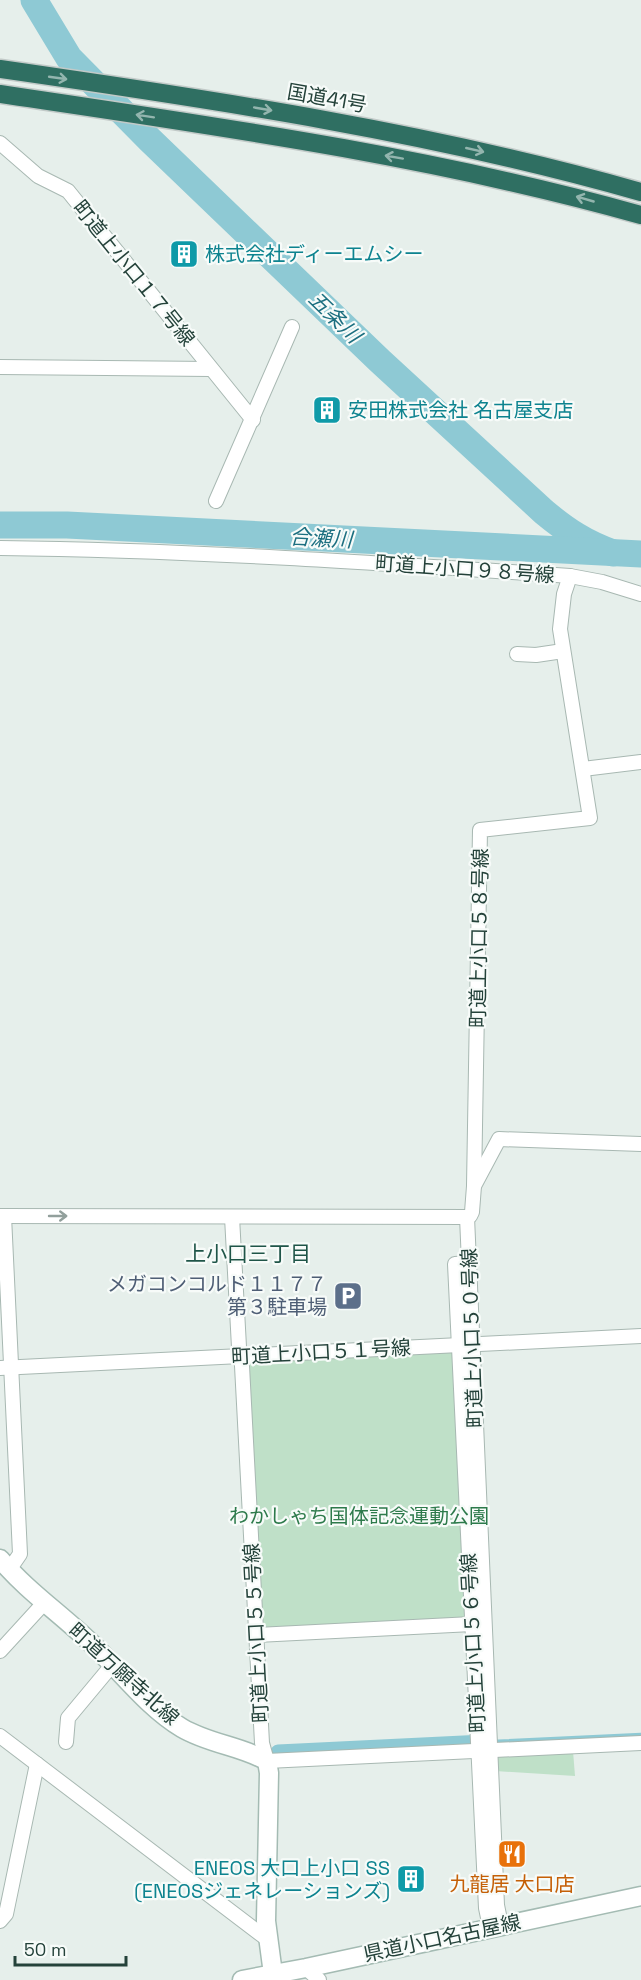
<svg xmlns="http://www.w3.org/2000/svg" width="641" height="1980" font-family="'Space Grotesk','Noto Sans JP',sans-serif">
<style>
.green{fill:#bfe0c8}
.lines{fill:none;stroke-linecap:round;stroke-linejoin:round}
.stream{stroke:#8ec9d4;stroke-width:4.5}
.canal{stroke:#8ec9d4;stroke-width:15}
.river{stroke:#8ec9d4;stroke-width:27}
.street-casing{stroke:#a8b8b2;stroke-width:16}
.secondary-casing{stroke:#a4bbb3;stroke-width:21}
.highway-casing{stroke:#c2cac8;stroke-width:21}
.street{stroke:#fff;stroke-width:14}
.secondary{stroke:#fff;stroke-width:18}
.highway{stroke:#2f6f62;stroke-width:18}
.oneway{stroke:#93b5ae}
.oneway2{stroke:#92a09c}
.labels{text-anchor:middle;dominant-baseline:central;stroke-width:4.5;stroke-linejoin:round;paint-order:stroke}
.street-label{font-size:20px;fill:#24423a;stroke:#f7fbf9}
.culture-label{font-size:20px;fill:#0d838f;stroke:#f7fbf9;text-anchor:start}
.service-label{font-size:20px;fill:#4e5e75;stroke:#f7fbf9;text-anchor:end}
.park-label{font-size:20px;fill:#2d7a4b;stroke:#f7fbf9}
.food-label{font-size:20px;fill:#c56008;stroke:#f7fbf9}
.water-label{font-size:21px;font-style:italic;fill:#1c6f80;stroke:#f7fbf9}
.neighbourhood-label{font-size:21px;fill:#1f5548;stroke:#f7fbf9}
</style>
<rect width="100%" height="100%" fill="#e6efeb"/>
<g class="green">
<polygon points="455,1352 468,1620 269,1630 263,1626 262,1621 261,1620 248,1366 252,1362"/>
<polygon points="573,1751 575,1776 495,1771 495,1755"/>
</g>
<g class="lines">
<polyline class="stream" points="493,1742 641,1735"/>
<polyline class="canal" points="278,1752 484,1742"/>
<g class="river">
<path d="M 34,0 L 69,58 L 150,140 L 380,361 L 544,512 C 567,531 585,543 613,553"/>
<polyline points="0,525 67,525 641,554"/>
</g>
<g class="street-casing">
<g id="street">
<polyline points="0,143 38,176 68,191 253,420"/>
<polyline points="0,367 211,369"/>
<polyline points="216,501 292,327"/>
<path d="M 0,548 C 190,550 380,563 570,576 L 602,582 L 641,594"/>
<polyline points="517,654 536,655 563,651"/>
<polyline points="583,769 641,762"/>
<polyline points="474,1186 480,830 590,818 560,629 564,594 570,576"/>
<polyline points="0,1216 467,1217 497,1905 501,1925"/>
<polyline points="4,1216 20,1554 9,1570"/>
<polyline points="232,1217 239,1347 242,1366 262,1743 267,1761 641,1743"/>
<polyline points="467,1217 470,1216 472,1212 474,1186 499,1139 641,1144"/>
<polyline points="468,1263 455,1264 486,1908 490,1927"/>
<polyline points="0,1368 641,1336"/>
<polyline points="257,1635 472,1624 479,1626"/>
<polyline points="0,1651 44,1603"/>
<polyline points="0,1736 267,1939"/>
<polyline points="66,1742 68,1718 113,1664"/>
<polyline points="0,1921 6,1914 37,1764"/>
<polyline points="306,1968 319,1980"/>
</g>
</g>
<g class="secondary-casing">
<g id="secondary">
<path d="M 0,1559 C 27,1591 61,1614 91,1643 C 121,1671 147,1707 182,1728 C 209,1744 241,1746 267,1761 L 269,1773 L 266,1921 L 273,1974"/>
<polyline points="242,1980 306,1968 641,1896"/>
</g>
</g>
<g class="highway-casing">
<g id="highway">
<path d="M 0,69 C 216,100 431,132 641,192"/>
<path d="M 0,94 C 215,126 431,156 641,215"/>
</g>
</g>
<use href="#street" class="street"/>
<use href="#secondary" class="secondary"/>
<use href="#highway" class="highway"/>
</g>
<defs><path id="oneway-shaft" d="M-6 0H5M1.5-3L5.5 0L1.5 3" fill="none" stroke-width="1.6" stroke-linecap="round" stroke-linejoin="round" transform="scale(1.5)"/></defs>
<g class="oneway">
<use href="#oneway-shaft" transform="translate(58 78) rotate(8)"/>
<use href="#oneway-shaft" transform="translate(263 109) rotate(10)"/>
<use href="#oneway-shaft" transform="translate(145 116) rotate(-171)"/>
<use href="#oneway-shaft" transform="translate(475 150) rotate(13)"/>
<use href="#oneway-shaft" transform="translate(394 157) rotate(-170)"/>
<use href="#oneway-shaft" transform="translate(585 199) rotate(-164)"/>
</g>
<use class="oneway2" href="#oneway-shaft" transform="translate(58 1216)"/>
<defs>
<g id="building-square" transform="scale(1.5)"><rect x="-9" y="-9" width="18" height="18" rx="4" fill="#0f9aa8" stroke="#f7fbf9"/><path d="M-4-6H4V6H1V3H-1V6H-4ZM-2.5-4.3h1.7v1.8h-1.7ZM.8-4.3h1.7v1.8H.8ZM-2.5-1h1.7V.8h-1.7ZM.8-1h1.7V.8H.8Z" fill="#fff"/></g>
<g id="parking-square" transform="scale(1.5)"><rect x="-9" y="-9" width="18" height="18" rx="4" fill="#5c6f8a" stroke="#f7fbf9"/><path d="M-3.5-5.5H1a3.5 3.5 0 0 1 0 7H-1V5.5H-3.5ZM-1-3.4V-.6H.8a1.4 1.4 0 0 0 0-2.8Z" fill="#fff"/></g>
<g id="restaurant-square" transform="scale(1.5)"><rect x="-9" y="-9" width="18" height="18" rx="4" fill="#e8710a" stroke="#f7fbf9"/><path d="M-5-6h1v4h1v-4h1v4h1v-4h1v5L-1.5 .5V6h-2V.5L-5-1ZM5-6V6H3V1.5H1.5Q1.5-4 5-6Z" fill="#fff"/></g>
</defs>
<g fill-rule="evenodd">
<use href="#building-square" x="184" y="254"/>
<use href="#building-square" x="327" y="410"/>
<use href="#parking-square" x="348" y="1296"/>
<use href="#restaurant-square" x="512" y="1854"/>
<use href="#building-square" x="411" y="1879"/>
</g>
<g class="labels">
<g class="street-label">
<text transform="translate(327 98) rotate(10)">国道41号</text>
<text transform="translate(134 273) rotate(51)">町道上小口１７号線</text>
<text transform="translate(465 569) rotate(4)">町道上小口９８号線</text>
<text transform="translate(479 938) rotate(-89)">町道上小口５８号線</text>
<text transform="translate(472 1338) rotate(-92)">町道上小口５０号線</text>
<text transform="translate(321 1352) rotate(-3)">町道上小口５１号線</text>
<text transform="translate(256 1633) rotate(-93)">町道上小口５５号線</text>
<text transform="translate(473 1643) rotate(-93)">町道上小口５６号線</text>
<text transform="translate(124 1674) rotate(42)">町道万願寺北線</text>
<text transform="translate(442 1938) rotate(-12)">県道小口名古屋線</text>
</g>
<g class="culture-label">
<text x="205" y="254">株式会社ディーエムシー</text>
<text x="348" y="410">安田株式会社 名古屋支店</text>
<text x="390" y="1868" text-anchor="end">ENEOS 大口上小口 SS<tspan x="390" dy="23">(ENEOSジェネレーションズ)</tspan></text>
</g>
<g class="service-label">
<text x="327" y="1284">メガコンコルド１１７７<tspan x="327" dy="23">第３駐車場</tspan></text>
</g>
<g class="park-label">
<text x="359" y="1516">わかしゃち国体記念運動公園</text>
</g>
<g class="food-label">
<text x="512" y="1884">九龍居 大口店</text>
</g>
<g class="water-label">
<text transform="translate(335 317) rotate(44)">五条川</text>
<text transform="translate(321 538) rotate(3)">合瀬川</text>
</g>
<g class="neighbourhood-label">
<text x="248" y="1253">上小口三丁目</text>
</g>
</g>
<path d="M15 1956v9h111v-9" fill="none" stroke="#24423a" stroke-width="3"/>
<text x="24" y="1956" font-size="18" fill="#24423a" stroke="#f7fbf9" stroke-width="4.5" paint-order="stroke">50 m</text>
</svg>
